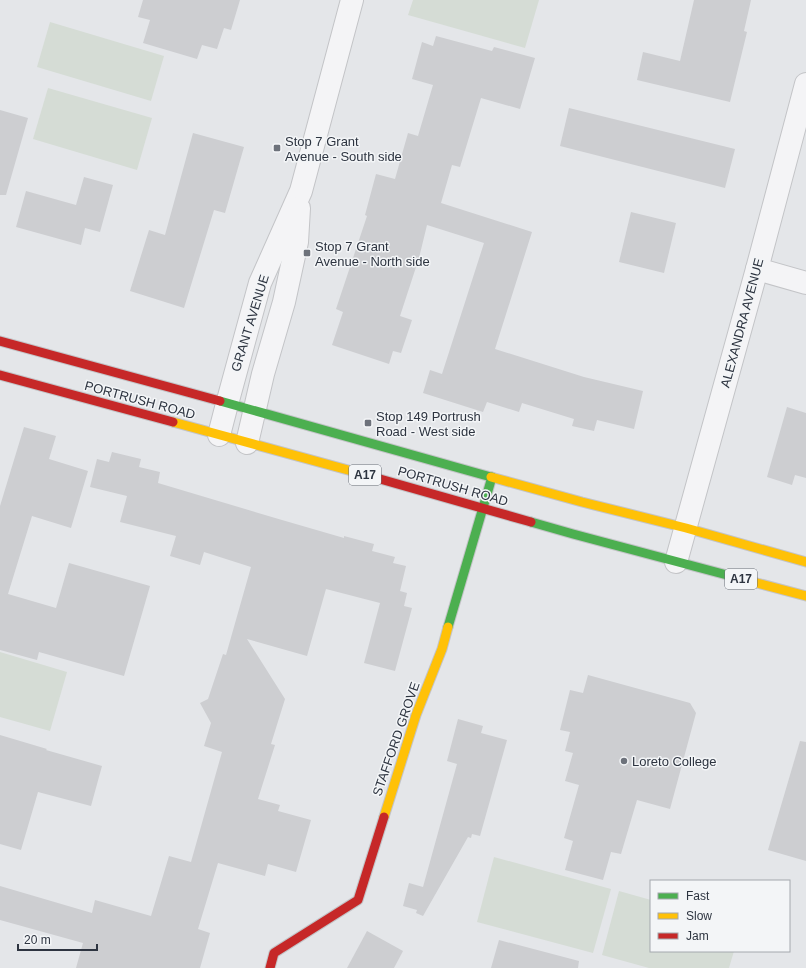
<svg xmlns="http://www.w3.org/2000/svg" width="806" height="968" font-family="Helvetica,sans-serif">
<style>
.green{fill:#d5dcd5}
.building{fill:#cdced1}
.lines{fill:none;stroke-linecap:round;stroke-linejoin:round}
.street-casing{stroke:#c3c4c7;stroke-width:24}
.fast-casing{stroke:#c3c4c7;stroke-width:11}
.slow-casing{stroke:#c3c4c7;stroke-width:11}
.jam-casing{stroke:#c3c4c7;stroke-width:11}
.street{stroke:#f4f4f6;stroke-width:22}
.fast{stroke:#4caf50;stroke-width:9}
.slow{stroke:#ffc107;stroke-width:9}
.jam{stroke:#c62828;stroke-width:9}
.poi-dot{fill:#6d727b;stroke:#f3f5f7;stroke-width:1.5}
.labels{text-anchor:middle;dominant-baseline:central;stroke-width:3;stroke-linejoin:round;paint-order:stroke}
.shield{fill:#f3f5f7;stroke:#686e77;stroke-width:1}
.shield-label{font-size:12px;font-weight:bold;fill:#2d3440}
.poi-label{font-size:13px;fill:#2d3440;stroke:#f3f5f7;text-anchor:start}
.street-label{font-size:13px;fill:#2d3440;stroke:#f3f5f7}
</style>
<rect width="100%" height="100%" fill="#e4e6e9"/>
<g class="green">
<polygon points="413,0 539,0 525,48 408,15"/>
<polygon points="50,22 164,56 151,101 37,67"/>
<polygon points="48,88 152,118 137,170 33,139"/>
<polygon points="0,652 67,672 50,731 0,717"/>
<polygon points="494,857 611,889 593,953 477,922"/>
<polygon points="619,891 651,900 651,951 734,951 729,968 649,968 602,955"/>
</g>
<g class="building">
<polygon points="143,0 240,0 231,30 224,28 217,49 202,45 197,59 143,43 150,20 138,17"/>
<polygon points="694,0 751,0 744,31 747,32 730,102 637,80 643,52 680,61"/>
<polygon points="436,36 492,51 494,47 535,58 520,109 481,98 460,167 452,165 441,203 532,232 495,349 584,377 643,391 634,429 597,420 594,431 572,426 574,419 522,403 519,412 487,402 483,412 423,393 430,370 442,374 484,243 427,225 419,258 400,316 412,320 401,353 393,351 389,364 332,345 343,312 336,309 367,216 365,215 376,174 395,179 408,133 418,136 433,85 412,79 422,42 433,46"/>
<polygon points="569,108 735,149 725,188 560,146"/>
<polygon points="0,110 28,118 6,195 0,195"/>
<polygon points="193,133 244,147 225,213 214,210 184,308 130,291 149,230 165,235"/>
<polygon points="84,177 113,185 100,232 85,228 81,245 16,227 26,191 76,205"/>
<polygon points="631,212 676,223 664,273 619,262"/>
<polygon points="787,407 806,413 806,478 795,475 792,485 767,477"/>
<polygon points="24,427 56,436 49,459 88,471 71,528 32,516 8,594 56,608 69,563 150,586 124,676 39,652 37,660 0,650 0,506"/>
<polygon points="112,452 141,459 139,467 160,472 158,483 282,520 344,538 344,536 374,544 372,551 395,557 393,563 406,566 400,591 407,593 404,606 412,608 395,671 364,663 380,603 326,589 307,656 247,639 285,699 271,744 275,745 258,799 280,805 278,811 311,820 296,872 268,864 265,876 218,863 198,929 210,933 200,968 76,968 83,943 0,920 0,886 92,913 95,900 151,916 169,856 191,862 222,752 204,746 211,723 200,703 208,699 223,654 226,655 251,567 204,552 200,565 170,556 176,536 120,522 127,496 90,487 97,459 109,462"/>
<polygon points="588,675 690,703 696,713 670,809 637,800 621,854 611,852 603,880 565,870 573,841 564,838 579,785 565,781 573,753 565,751 570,732 560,730 570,690 583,693"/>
<polygon points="458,719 483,726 481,733 507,740 480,836 472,834 471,838 468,837 423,916 416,913 417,910 403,906 409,883 423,887 457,764 447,761"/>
<polygon points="0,735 47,749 46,750 102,766 91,806 38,792 21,850 0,844"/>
<polygon points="800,741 806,742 806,861 768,850"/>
<polygon points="367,931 403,951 394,968 347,968"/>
<polygon points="499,940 579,961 578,968 491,968"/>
</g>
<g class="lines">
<g class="street-casing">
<g id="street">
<polyline points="757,269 806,283"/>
<polyline points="219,435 227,404 260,283 301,191 352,0"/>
<polyline points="247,443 263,374 284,302 297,242 299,208"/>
<polyline points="676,562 757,269 806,84"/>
</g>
</g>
<g class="fast-casing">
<g id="fast">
<polyline points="220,401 491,477"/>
<polyline points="531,522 573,534 742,579"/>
<polyline points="448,627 492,477"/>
</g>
</g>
<g class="slow-casing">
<g id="slow">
<polyline points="173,422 359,473"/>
<polyline points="491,477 582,502 686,528 806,562"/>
<polyline points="742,579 806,596"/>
<polyline points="384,817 416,715 442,649 448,627"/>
</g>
</g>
<g class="jam-casing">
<g id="jam">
<polyline points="0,341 220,401"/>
<polyline points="0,375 173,422"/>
<polyline points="359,473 531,522"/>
<polyline points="270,968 274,953 358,900 384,817"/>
</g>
</g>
<use href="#street" class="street"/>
<use href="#fast" class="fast"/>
<use href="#slow" class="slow"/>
<use href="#jam" class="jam"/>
</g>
<g class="poi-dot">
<rect x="273" y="144" width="8" height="8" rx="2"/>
<rect x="303" y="249" width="8" height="8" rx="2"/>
<rect x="364" y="419" width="8" height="8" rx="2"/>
<circle cx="624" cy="761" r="4"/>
</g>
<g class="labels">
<g class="shield">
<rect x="349" y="465" width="32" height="20" rx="3"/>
<rect x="725" y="569" width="32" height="20" rx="3"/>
</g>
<g class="shield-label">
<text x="365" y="475">A17</text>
<text x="741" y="579">A17</text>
</g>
<g class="poi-label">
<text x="285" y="141">Stop 7 Grant<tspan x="285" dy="15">Avenue - South side</tspan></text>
<text x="315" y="246">Stop 7 Grant<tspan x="315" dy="15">Avenue - North side</tspan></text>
<text x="376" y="416">Stop 149 Portrush<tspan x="376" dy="15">Road - West side</tspan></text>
<text x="632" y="761">Loreto College</text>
</g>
<g class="street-label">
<text transform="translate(250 323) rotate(-73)">GRANT AVENUE</text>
<text transform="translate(742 323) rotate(-75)">ALEXANDRA AVENUE</text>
<text transform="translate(140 400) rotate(15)">PORTRUSH ROAD</text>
<text transform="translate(453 486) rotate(16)">PORTRUSH ROAD</text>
<text transform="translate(396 739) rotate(-71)">STAFFORD GROVE</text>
</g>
</g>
<rect x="650" y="880" width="140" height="72" fill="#f3f5f7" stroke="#a4a8ae"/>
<rect x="658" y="893" width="20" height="6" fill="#4caf50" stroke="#a4a8ae"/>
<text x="686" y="900" font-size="12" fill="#2d3440">Fast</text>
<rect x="658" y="913" width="20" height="6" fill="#ffc107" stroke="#a4a8ae"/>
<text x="686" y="920" font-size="12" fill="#2d3440">Slow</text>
<rect x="658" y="933" width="20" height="6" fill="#c62828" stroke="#a4a8ae"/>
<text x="686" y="940" font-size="12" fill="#2d3440">Jam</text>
<path d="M18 944v6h79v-6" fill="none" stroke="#2d3440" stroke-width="2"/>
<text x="24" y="944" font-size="12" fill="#2d3440" stroke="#f3f5f7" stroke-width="3" paint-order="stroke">20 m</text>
</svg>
